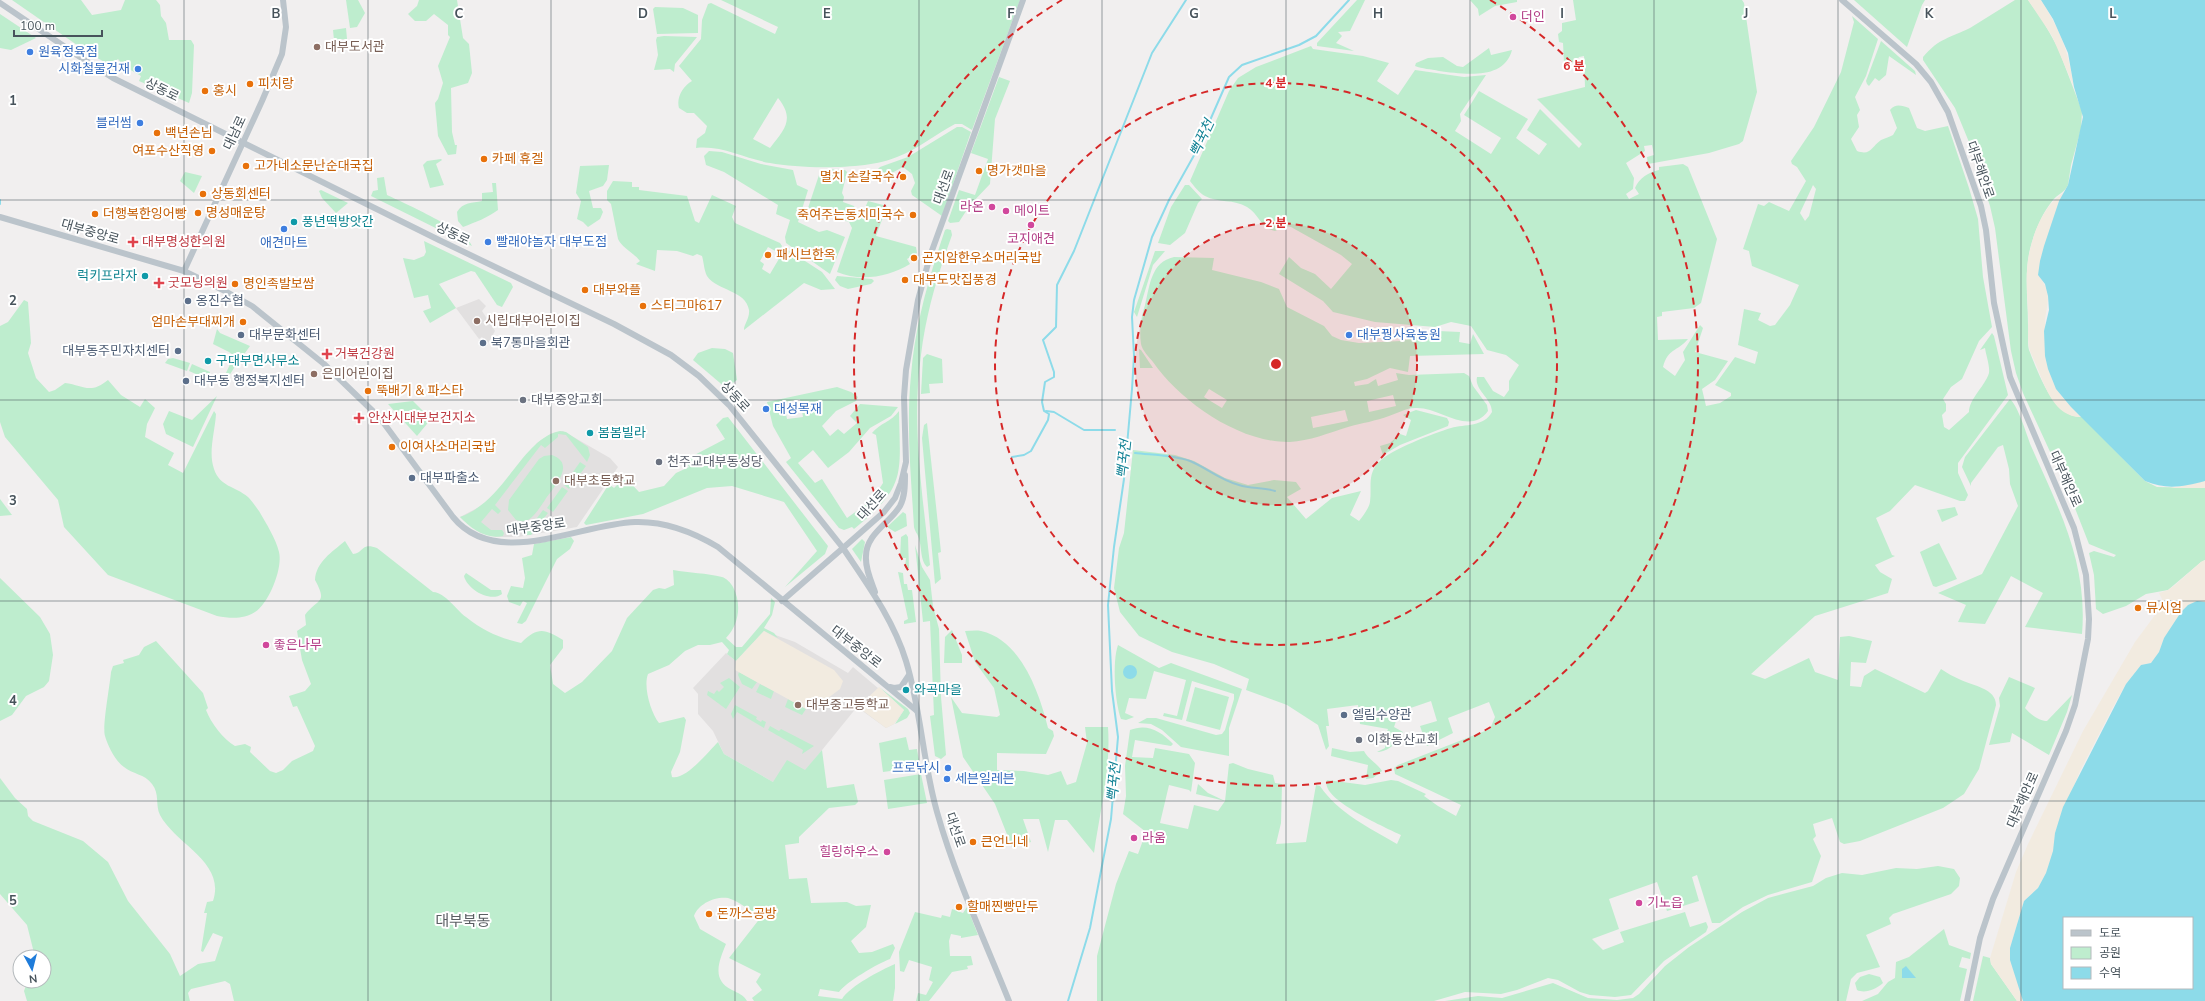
<svg xmlns="http://www.w3.org/2000/svg" width="2205" height="1001" font-family="'Nunito Sans','Noto Sans KR',sans-serif">
<style>
.education{fill:#e2e0e0}
.green{fill:#beedce;fill-rule:evenodd}
.sand{fill:#f2ebe0}
.water{fill:#8ddbe9;fill-rule:evenodd}
.lines{fill:none;stroke-linecap:round;stroke-linejoin:round}
.stream{stroke:#8ddbe9;stroke-width:2}
.minor{stroke:#bbc4cb;stroke-width:6}
.grid{fill:none;stroke:#47535b;stroke-width:1;stroke-opacity:0.55}
.ring{fill:none;stroke:#d62828;stroke-width:2;stroke-dasharray:7 5}
.hotel-dot{fill:#d1479c;stroke:#fff;stroke-width:1.5}
.education-dot{fill:#8d6e63;stroke:#fff;stroke-width:1.5}
.shop-dot{fill:#3f7fe0;stroke:#fff;stroke-width:1.5}
.food-dot{fill:#e8710a;stroke:#fff;stroke-width:1.5}
.culture-dot{fill:#0f9aa8;stroke:#fff;stroke-width:1.5}
.health-dot{fill:#e0444e;stroke:#fff;stroke-width:1.5}
.service-dot{fill:#5c6f8a;stroke:#fff;stroke-width:1.5}
.worship-dot{fill:#6b7280;stroke:#fff;stroke-width:1.5}
.labels{text-anchor:middle;dominant-baseline:central;stroke-width:4;stroke-linejoin:round;paint-order:stroke}
.hotel-label{font-size:13px;fill:#b23c85;stroke:#fff;text-anchor:start}
.education-label{font-size:13px;fill:#785e54;stroke:#fff;text-anchor:start}
.shop-label{font-size:13px;fill:#366cbe;stroke:#fff;text-anchor:start}
.food-label{font-size:13px;fill:#c56008;stroke:#fff;text-anchor:start}
.street-label{font-size:13px;fill:#47535b;stroke:#fff}
.culture-label{font-size:13px;fill:#0d838f;stroke:#fff;text-anchor:start}
.health-label{font-size:13px;fill:#be3a42;stroke:#fff;text-anchor:start}
.service-label{font-size:13px;fill:#4e5e75;stroke:#fff;text-anchor:start}
.worship-label{font-size:13px;fill:#5b616d;stroke:#fff;text-anchor:start}
.water-label{font-size:14px;font-style:italic;fill:#118295;stroke:#fff}
.quarter-label{font-size:15px;fill:#5b5f63;stroke:#fff}
.grid-label{font-size:13px;text-anchor:middle;font-weight:bold;fill:#47535b;stroke:#fff;stroke-width:4;stroke-linejoin:round;paint-order:stroke}
.centre{fill:#d62828;stroke:#fff;stroke-width:2}
.ring-label{font-size:12px;text-anchor:middle;font-weight:bold;fill:#d62828;stroke:#fff;stroke-width:4;stroke-linejoin:round;paint-order:stroke}
</style>
<rect width="100%" height="100%" fill="#f1efef"/>
<g class="education">
<polygon points="479,299 486,306 482,311 495,331 488,343 482,337 479,339 456,308"/>
<polygon points="563,431 610,458 618,467 577,527 518,537 496,537 480,533 460,517 481,506 496,493 537,443 552,433"/>
<polygon points="764,631 795,642 848,673 853,667 904,710 894,724 886,728 857,707 805,771 773,782 724,754 713,731 698,714 698,694 693,688 726,653 736,661"/>
</g>
<g class="green">
<polygon points="12,0 81,0 92,15 121,10 125,0 156,0 160,5 161,16 166,23 169,40 191,40 194,45 192,93 189,103 139,81 141,76 129,69 127,71 118,59 110,65 90,54"/>
<polygon points="346,0 358,0 365,13 357,27 350,28"/>
<polygon points="419,0 457,0 463,38 469,44 472,73 468,83 451,88 452,132 455,145 457,145 456,154 448,155 438,136 435,103 438,99 443,83 438,66 450,37 448,35 448,25 434,14 426,21 415,21 408,14 417,6"/>
<path d="M 721,0 L 1020,0 L 972,130 L 962,124 L 955,124 C 936,134 918,149 897,157 C 867,170 803,169 770,163 C 745,159 722,145 696,148 L 697,139 L 705,133 L 707,126 L 694,113 L 687,113 L 679,108 C 676,98 683,86 692,81 L 679,66 L 701,39 L 702,20 L 708,4 L 711,3 L 775,34 L 778,27 ZM 778,98 C 795,119 785,129 770,148 L 753,139 Z"/>
<polygon points="1357,0 1365,0 1350,31 1338,32 1342,36 1336,43 1354,51 1317,46 1317,43"/>
<polygon points="1470,0 1517,0 1517,2 1495,6 1479,16 1478,9"/>
<path d="M 1573,0 L 1742,0 L 1744,3 L 1757,92 L 1743,141 L 1739,144 L 1709,153 L 1648,164 L 1647,157 L 1654,155 L 1652,145 L 1644,146 L 1645,151 L 1626,163 L 1634,178 L 1633,189 L 1626,194 L 1629,199 L 1639,194 L 1635,188 C 1639,178 1649,172 1659,170 L 1659,167 L 1683,164 L 1688,167 L 1717,239 L 1701,303 L 1694,308 L 1662,312 L 1662,316 L 1657,317 L 1658,340 L 1688,339 C 1677,352 1668,348 1663,367 L 1675,376 L 1685,360 L 1683,352 L 1700,325 L 1703,328 L 1695,352 L 1728,361 L 1715,380 L 1702,389 L 1706,406 L 1720,403 L 1731,396 L 1731,393 L 1715,385 L 1735,357 L 1755,364 L 1758,352 L 1738,345 L 1744,309 L 1761,313 L 1758,320 L 1770,326 L 1775,325 L 1790,305 L 1799,285 L 1752,266 L 1749,251 L 1743,249 L 1758,204 L 1764,206 L 1769,202 L 1789,211 L 1806,181 L 1797,167 L 1792,164 L 1791,161 L 1814,127 L 1841,72 L 1854,22 L 1852,16 L 1878,39 L 1866,76 L 1855,97 L 1860,110 L 1857,115 L 1859,127 L 1851,139 L 1857,151 C 1871,156 1871,147 1881,140 C 1885,138 1890,137 1893,135 L 1897,128 L 1890,110 C 1896,103 1902,106 1909,108 L 1917,128 L 1925,131 L 1948,126 L 1969,188 L 1978,219 L 1983,277 L 1992,327 L 1979,341 L 1962,379 L 1951,387 L 1943,399 L 1946,404 L 1946,411 L 1942,415 L 1944,427 L 1949,430 L 1969,412 C 1969,399 1985,386 1989,373 C 1990,366 1986,355 1985,348 L 1980,350 L 1992,333 L 1994,336 L 2008,395 L 1958,463 L 1958,473 L 1968,495 L 1965,501 L 1960,501 L 1915,485 L 1890,511 L 1876,518 L 1892,555 L 1895,556 L 1875,565 L 1880,572 L 1892,579 L 1888,593 L 1815,616 L 1751,674 L 1765,679 L 1809,658 L 1815,672 L 1838,680 L 1840,637 L 1849,636 L 1872,641 L 1866,663 L 1851,662 L 1850,686 L 1861,687 L 1864,676 L 1875,669 L 1925,693 L 1928,691 L 1941,669 C 1947,673 1954,677 1961,680 C 1973,686 1996,688 1996,705 L 1979,769 L 1964,794 L 1943,808 L 1860,841 L 1844,844 L 1840,842 L 1832,818 L 1813,824 L 1816,836 L 1813,839 L 1821,856 L 1812,882 L 1768,895 L 1743,907 L 1720,923 L 1712,923 L 1697,875 L 1692,877 L 1699,901 L 1667,911 L 1657,882 L 1609,899 L 1619,929 L 1592,939 L 1603,950 L 1624,942 L 1620,932 L 1685,912 L 1690,927 L 1706,922 L 1708,927 L 1706,932 L 1664,961 L 1631,995 L 1615,997 L 1590,995 L 1580,992 L 1558,980 L 1548,978 L 1517,990 L 1501,994 L 1465,992 L 1434,1001 L 1097,1001 L 1097,956 L 1116,884 L 1129,851 L 1138,854 L 1146,832 L 1123,814 L 1126,796 L 1125,766 L 1130,730 C 1147,723 1161,731 1173,744 L 1171,746 L 1135,740 L 1132,757 L 1153,758 L 1155,748 L 1189,754 L 1195,763 L 1191,792 L 1189,790 L 1169,785 L 1160,823 L 1188,829 L 1194,805 L 1218,811 L 1225,801 L 1196,794 L 1198,784 L 1208,793 L 1225,801 L 1229,764 L 1233,763 L 1248,769 L 1273,775 L 1275,783 L 1282,784 L 1281,823 L 1276,844 L 1306,842 L 1316,785 L 1320,786 C 1338,813 1370,828 1397,844 L 1401,835 C 1387,828 1319,799 1327,780 L 1365,785 L 1391,780 L 1398,781 L 1426,794 L 1424,796 L 1438,806 L 1456,816 L 1461,805 L 1395,774 L 1394,768 L 1398,765 L 1490,729 L 1495,717 L 1489,702 L 1448,718 L 1453,733 L 1427,746 L 1420,726 L 1437,721 L 1431,701 L 1399,712 L 1394,727 L 1403,732 C 1399,742 1388,752 1377,752 L 1385,748 L 1386,734 L 1388,729 L 1360,724 L 1358,705 L 1327,709 L 1329,726 L 1326,726 L 1329,746 L 1326,750 L 1318,725 L 1287,705 L 1246,690 L 1249,679 L 1214,664 L 1172,652 L 1139,636 L 1120,612 L 1114,588 L 1119,548 L 1124,533 L 1133,450 L 1175,455 L 1194,461 L 1225,478 L 1248,485 L 1274,480 L 1296,482 L 1301,489 L 1287,497 L 1306,519 L 1332,498 L 1361,491 L 1350,515 L 1359,521 C 1363,516 1369,508 1370,502 C 1372,487 1367,474 1379,462 C 1390,450 1434,433 1451,428 C 1465,424 1484,427 1492,412 C 1492,398 1474,390 1477,377 L 1484,377 L 1493,391 L 1504,397 L 1509,390 L 1509,381 L 1519,365 L 1506,355 L 1487,350 L 1471,326 L 1451,322 L 1435,327 L 1375,322 L 1333,312 L 1323,301 L 1279,274 L 1289,257 L 1301,268 L 1315,274 L 1331,289 L 1352,264 L 1341,255 L 1291,227 L 1285,226 L 1275,231 C 1261,229 1259,214 1247,207 C 1234,199 1218,203 1205,196 C 1199,193 1194,186 1190,181 L 1229,91 L 1238,78 L 1256,67 L 1311,46 L 1313,49 L 1363,56 L 1389,63 L 1377,81 L 1398,95 L 1415,70 L 1464,77 L 1486,75 L 1460,114 L 1461,121 L 1455,131 L 1491,154 L 1501,138 L 1464,115 L 1479,91 L 1528,119 L 1516,138 L 1539,155 L 1547,144 L 1527,130 L 1540,109 L 1579,148 L 1582,144 L 1537,99 L 1585,87 L 1584,56 L 1579,57 L 1576,62 L 1564,63 L 1563,43 L 1559,42 L 1558,34 L 1562,31 L 1562,23 L 1576,20 ZM 1813,185 L 1816,189 L 1809,216 L 1805,221 L 1800,213 Z"/>
<polygon points="1854,0 1925,0 1922,5 1907,47"/>
<path d="M 2015,0 L 2028,0 L 2043,21 L 2058,48 L 2082,111 L 2081,129 L 2071,165 L 2068,185 C 2064,193 2058,194 2053,200 C 2042,213 2034,233 2030,249 C 2024,274 2028,300 2028,325 C 2029,333 2027,343 2029,350 C 2038,372 2053,418 2082,417 L 2145,481 L 2157,487 L 2205,488 L 2205,560 L 2201,562 L 2168,590 L 2146,594 L 2126,606 L 2103,614 L 2096,609 L 2094,575 L 2089,553 L 2094,551 L 2114,557 L 2116,555 L 2089,544 L 2069,493 L 2023,393 L 2016,373 L 2011,351 L 1995,228 L 1990,206 L 1971,147 L 1955,108 L 1923,60 L 1923,57 C 1939,38 1950,38 1970,28 C 1985,19 2000,9 2015,0 Z"/>
<polygon points="655,7 683,8 698,15 698,33 657,34 653,9"/>
<polygon points="0,14 36,38 11,50 0,48"/>
<polygon points="346,28 347,39 334,40 333,30"/>
<polygon points="664,36 697,37 675,64 674,72 670,69 654,70 658,55 656,40 657,37"/>
<polygon points="1881,41 1915,71 1916,75 1889,56 1886,75 1879,81 1875,78 1869,86 1867,84 1866,81"/>
<path d="M 1489,48 L 1491,55 L 1512,50 C 1504,81 1463,74 1439,71 C 1431,69 1422,69 1415,66 L 1416,63 L 1428,58 L 1443,57 L 1457,66 L 1463,67 Z"/>
<polygon points="999,77 1010,81 995,119 990,184 970,205 959,222 950,223 948,221 959,190 975,195 988,159 971,153"/>
<polygon points="957,127 962,127 971,132 942,216 912,195 911,191 915,183 912,174 903,167 888,175 878,169 880,167 908,157"/>
<polygon points="709,151 722,152 761,164 793,170 797,185 808,190 798,222 819,232 827,230 845,237 830,274 786,243 785,237 790,220 776,214 778,205 724,172 706,165 704,156"/>
<polygon points="441,159 442,160 436,164 444,185 430,188 423,165 427,161"/>
<polygon points="609,165 607,180 603,186 589,191 593,208 601,208 603,212 600,219 588,227 583,222 577,219 581,201 576,193 580,166"/>
<path d="M 821,169 L 845,170 L 847,172 L 842,193 L 844,197 L 843,202 L 854,206 L 857,212 L 863,213 L 868,201 L 887,206 L 876,236 L 916,247 L 917,253 L 907,259 L 910,264 C 889,277 860,282 837,272 L 852,228 L 849,222 L 808,208 Z"/>
<polygon points="185,172 202,176 194,193 180,181"/>
<path d="M 384,177 L 387,195 C 402,202 469,232 472,246 L 371,196 L 373,191 L 378,190 L 377,178 Z"/>
<path d="M 613,181 L 632,182 L 632,187 L 639,187 L 639,190 L 687,196 L 695,221 L 699,223 L 712,195 L 736,206 L 732,217 L 735,223 L 780,243 L 782,246 L 779,253 L 768,247 L 760,261 L 764,264 L 762,269 L 770,274 L 783,252 L 788,250 L 822,272 L 835,289 L 821,290 L 804,283 L 744,330 C 744,324 750,318 749,310 C 746,290 717,291 707,276 C 704,270 704,263 702,256 L 697,254 L 693,256 L 677,251 L 657,250 L 655,271 L 636,264 L 640,261 C 634,253 622,248 618,239 L 611,204 L 607,200 L 607,191 Z"/>
<path d="M 492,183 L 496,183 L 498,210 C 487,218 476,222 463,227 L 458,221 L 457,212 C 463,202 472,203 482,201 L 482,193 L 493,192 Z"/>
<polygon points="1185,185 1189,185 1202,199 1198,203 1185,233 1170,245 1158,243 1171,207"/>
<polygon points="321,190 348,203 336,213 322,198 319,191"/>
<path d="M 947,229 L 951,230 L 952,235 C 938,274 926,313 921,355 C 911,424 923,497 930,565 L 927,567 C 920,560 922,548 919,539 C 918,534 915,532 914,527 C 911,476 906,426 911,375 C 915,325 929,277 945,230 Z"/>
<polygon points="424,241 511,283 513,287 502,307 497,305 475,272 471,271 439,284 456,308 430,323 423,311 431,308 428,295 414,298 403,258 414,260 424,256 426,252"/>
<polygon points="1155,251 1165,251 1153,265 1137,317 1134,312"/>
<path d="M 1174,257 L 1214,258 L 1212,270 L 1261,282 L 1279,289 L 1287,307 L 1324,326 L 1332,336 L 1341,340 L 1359,343 L 1401,341 L 1424,335 L 1438,335 L 1438,331 L 1460,332 L 1459,342 L 1470,344 L 1473,334 L 1484,354 L 1410,356 L 1408,372 L 1390,368 L 1367,379 L 1354,382 L 1355,386 L 1368,384 L 1376,379 L 1378,386 L 1398,380 L 1396,373 L 1409,375 L 1464,373 L 1469,376 L 1473,386 L 1487,405 L 1488,411 C 1469,437 1439,406 1415,408 C 1406,408 1398,413 1389,416 C 1376,421 1362,423 1348,427 C 1329,433 1309,441 1290,442 C 1239,443 1180,401 1153,362 C 1149,357 1142,350 1141,344 C 1139,331 1141,317 1145,305 C 1150,285 1151,262 1174,257 ZM 1209,389 L 1227,400 L 1222,408 L 1204,397 ZM 1393,395 L 1396,406 L 1369,412 L 1367,401 ZM 1345,410 L 1348,421 L 1313,428 L 1311,417 Z"/>
<polygon points="837,276 872,279 874,281 871,284 848,289 840,286 835,280"/>
<path d="M 24,300 L 28,302 L 31,343 L 28,353 L 36,378 L 49,392 L 55,390 L 65,383 C 83,385 90,395 108,380 L 121,395 L 140,407 L 145,399 L 155,408 L 147,424 L 145,437 L 174,453 L 168,465 L 183,473 L 214,411 L 216,414 C 215,432 208,452 214,469 C 220,487 235,486 248,497 C 252,501 255,506 259,511 C 266,523 276,539 279,552 C 283,568 269,603 255,612 C 243,620 229,618 217,616 L 108,575 L 64,527 L 58,500 L 5,437 L 0,422 L 0,326 L 8,322 Z"/>
<polygon points="217,329 220,333 250,346 240,360 229,352 213,344"/>
<polygon points="712,348 725,349 733,353 737,380 726,388 693,360 698,353"/>
<polygon points="1139,349 1141,350 1153,368 1140,368"/>
<polygon points="927,354 942,359 943,383 929,384 930,393 921,394 923,358"/>
<polygon points="173,358 190,363 187,371 165,363 168,359"/>
<polygon points="233,358 238,362 223,385 219,379 225,375"/>
<polygon points="192,364 210,372 209,377 205,378 189,371"/>
<path d="M 837,387 L 851,392 L 858,397 L 856,401 L 836,411 L 822,426 L 830,436 L 838,429 L 844,434 L 857,423 L 850,416 L 860,404 L 898,407 L 891,416 L 870,428 L 849,452 L 828,468 L 813,450 L 798,463 L 815,483 L 822,479 L 847,518 L 872,500 L 883,483 L 876,435 L 872,433 C 880,423 891,422 899,411 C 900,475 907,486 854,529 L 852,527 L 844,530 L 839,528 L 786,462 L 791,458 L 773,426 L 767,402 ZM 800,399 L 803,417 L 787,419 L 784,402 Z"/>
<polygon points="217,396 193,447 166,434 163,424 169,411 192,420"/>
<path d="M 2010,399 C 2019,408 2026,433 2031,446 C 2059,509 2088,563 2082,634 L 2025,627 L 2043,593 L 2011,576 L 1985,624 L 1958,622 L 1966,605 L 1938,593 L 1982,574 L 2018,506 L 2010,484 L 2009,469 L 2003,445 L 1998,447 L 1971,483 L 1971,486 L 1962,467 L 1965,457 Z"/>
<polygon points="413,401 431,419 417,436 388,404"/>
<polygon points="1416,410 1447,418 1449,422 1448,426 1400,445 1383,455 1380,446 1390,443 1400,434 1406,436 1411,420 1403,415"/>
<polygon points="728,417 828,546 825,554 785,587 817,551 784,502 732,486 707,488 643,514 586,525 584,523 609,484 614,488 625,477 639,492 664,486 676,473 689,467 685,460 725,439 716,425 723,418"/>
<polygon points="927,423 941,552 938,553 941,579 935,584 922,438 924,425"/>
<path d="M 560,431 L 566,432 L 588,447 L 590,455 L 587,462 L 566,435 L 558,434 L 558,437 L 545,448 L 541,445 L 495,505 L 501,511 L 498,514 L 492,509 L 481,522 L 491,530 L 502,530 L 504,533 L 503,536 C 487,540 470,528 460,517 C 506,501 521,439 560,431 Z"/>
<path d="M 552,455 C 577,464 553,488 545,500 C 540,507 535,516 528,520 C 524,522 520,521 516,520 L 508,510 L 509,500 L 539,459 L 544,456 Z"/>
<polygon points="580,462 586,466 569,489 564,485"/>
<polygon points="562,487 568,491 553,512 547,508"/>
<polygon points="0,499 12,515 0,516"/>
<polygon points="1955,507 1958,515 1942,522 1937,510"/>
<polygon points="543,510 548,513 531,535 527,535 525,534"/>
<polygon points="903,512 906,514 907,526 895,532 887,527"/>
<polygon points="906,534 908,537 909,568 905,568 906,558 900,558 901,537"/>
<polygon points="571,537 574,541 570,549 557,559 526,621 522,624 517,623 527,603 523,601 520,606 509,602 507,596 511,586 523,588 525,578 522,558 532,555 534,544"/>
<polygon points="862,539 865,542 861,562 852,549"/>
<path d="M 345,541 L 353,554 C 364,553 361,542 377,548 L 433,592 C 446,593 455,609 466,617 C 483,631 500,638 521,643 C 538,626 545,629 563,640 L 563,648 L 550,665 L 553,684 L 565,693 L 582,682 L 612,651 L 627,618 L 653,590 L 659,588 L 665,589 L 674,585 L 673,570 C 689,573 707,573 722,577 C 726,578 731,583 733,587 C 742,604 739,625 726,638 L 736,647 L 742,647 L 770,614 L 771,598 L 775,602 L 772,615 L 764,628 L 774,633 L 778,638 L 764,631 L 736,661 L 727,654 L 729,650 L 722,642 L 710,645 L 698,645 L 685,651 L 669,665 L 648,674 C 643,687 651,713 659,723 L 684,717 L 686,720 L 680,752 L 671,772 L 672,777 C 686,780 708,752 718,742 L 724,754 L 773,782 L 787,760 L 805,770 L 822,750 L 827,788 L 854,784 L 858,802 L 855,805 L 829,808 L 799,837 L 799,843 L 785,845 L 789,879 L 807,878 L 811,903 L 847,902 L 856,906 L 871,905 L 866,927 L 851,941 L 859,953 L 872,952 L 893,944 L 895,948 L 890,959 C 877,964 846,982 839,992 L 820,989 L 818,996 L 842,999 C 850,986 881,970 895,964 L 895,988 L 893,1001 L 754,1001 L 752,998 L 762,990 L 756,982 L 761,974 L 729,958 L 761,917 C 753,912 736,900 728,898 C 715,896 698,904 694,916 L 700,929 L 726,944 C 719,961 711,980 732,990 C 738,993 744,995 747,1001 L 234,1001 L 230,984 L 225,981 L 191,989 L 188,993 L 190,1001 L 27,1001 L 24,991 L 27,983 L 44,981 L 44,957 L 35,957 L 27,925 L 0,894 L 0,778 L 15,798 L 27,809 L 28,816 L 33,821 L 83,841 L 108,862 L 128,901 L 170,954 L 180,976 L 198,964 L 215,961 L 223,937 L 213,933 L 203,952 L 201,951 L 207,913 L 204,913 L 207,902 L 213,901 C 226,862 176,845 160,815 C 155,805 160,794 152,784 C 145,774 132,774 124,767 C 115,761 108,746 105,736 C 102,727 110,685 111,672 L 113,666 L 124,663 L 123,660 L 139,655 L 144,647 L 156,641 L 203,693 L 208,708 L 206,710 C 211,723 223,739 235,746 L 245,744 L 251,747 L 250,752 L 270,771 L 276,773 L 283,770 L 292,761 L 313,751 L 315,746 L 297,706 L 293,707 L 289,696 L 305,691 L 311,684 L 302,660 L 297,631 L 306,625 L 305,615 C 318,598 328,604 315,580 C 316,562 332,552 345,541 Z"/>
<polygon points="1939,543 1957,579 1936,587 1933,586 1920,552"/>
<polygon points="915,545 922,567 930,580 933,606 939,629 941,697 946,755 941,759 935,756 930,716 934,715 930,621 923,622"/>
<polygon points="898,572 903,573 904,584 907,584 908,590 912,590 916,622 904,624 904,621 908,619"/>
<path d="M 466,573 L 491,590 L 501,590 L 502,594 C 490,603 467,589 464,576 Z"/>
<polygon points="0,578 40,617 50,634 53,655 49,681 44,687 26,696 12,715 0,721"/>
<polygon points="952,630 962,655 962,663 944,663 945,637"/>
<path d="M 965,631 C 970,631 976,630 981,631 C 1021,640 1039,692 1048,728 L 1053,731 L 1054,736 L 1046,754 L 997,753 L 997,770 L 1024,771 L 1048,775 L 1061,771 L 1067,785 L 1076,782 L 1087,743 L 1085,727 L 1108,727 C 1111,769 1100,811 1094,853 L 1067,820 L 1055,820 L 1048,852 L 1039,819 L 1023,819 L 1031,842 L 1012,847 L 995,804 L 963,757 L 951,697 L 962,713 L 997,717 L 1000,715 L 994,688 L 975,662 Z"/>
<path d="M 1118,645 L 1159,668 L 1171,663 L 1242,689 L 1229,728 L 1229,756 L 1181,747 L 1162,730 L 1151,724 L 1138,723 L 1147,718 L 1156,718 L 1216,735 L 1222,734 L 1225,730 L 1234,699 L 1234,694 L 1192,681 L 1182,720 L 1163,716 L 1164,713 L 1177,716 L 1186,680 L 1154,671 L 1146,699 L 1129,698 L 1125,713 L 1134,717 L 1126,720 L 1121,719 C 1115,702 1112,662 1118,645 Z"/>
<polygon points="739,672 757,682 752,689 742,684 738,675"/>
<path d="M 2009,677 L 2035,688 L 2025,708 C 2030,714 2039,721 2047,721 L 2072,695 L 2067,712 L 2049,755 L 2012,733 L 2010,742 L 1989,745 L 2000,706 L 1999,698 Z"/>
<polygon points="729,678 740,687 726,709 707,695 708,691 714,694 717,690 719,692 724,687 720,683"/>
<polygon points="760,684 774,691 771,699 756,692"/>
<polygon points="879,687 908,709 910,713 907,718 895,724 904,710"/>
<polygon points="1195,687 1229,697 1220,730 1186,721"/>
<polygon points="788,699 806,709 802,715 785,707"/>
<polygon points="735,705 757,717 756,719 761,722 762,720 766,722 764,728 737,712 733,719 731,714"/>
<polygon points="770,726 779,731 781,729 814,746 802,754 803,750 768,730"/>
<polygon points="906,737 909,750 917,749 920,767 883,772 879,743"/>
<path d="M 1332,748 L 1350,752 L 1364,751 C 1368,759 1376,762 1382,771 L 1373,778 L 1366,779 L 1368,765 L 1331,756 Z"/>
<polygon points="921,774 927,803 888,809 884,780"/>
<polygon points="1938,866 1954,869 1960,878 1959,886 1951,894 1893,914 1889,918 1891,924 1866,935 1880,967 1857,973 1851,979 1846,1001 1445,1001 1478,996 1502,998 1553,983 1588,998 1617,1000 1633,998 1639,994 1665,966 1689,947 1742,912 1768,898 1813,886 1826,878 1842,873 1862,875 1896,868 1917,869"/>
<polygon points="967,907 978,935 961,938 961,936 951,934 949,941 950,956 971,956 973,965 967,966 968,969 952,972 929,1001 916,1001 918,993 926,995 933,982 929,980 932,967 909,960 904,972 900,971 899,952 915,912 941,918 942,915 950,917 952,909 963,913"/>
<polygon points="1944,929 1949,945 1971,953 1970,959 1962,957 1959,967 1967,969 1960,1001 1862,1001 1878,994 1888,982 1895,978 1896,962 1909,957"/>
<polygon points="1983,956 1990,958 1991,964 2017,1001 1973,1001"/>
<path d="M 1869,974 L 1880,977 L 1883,983 C 1876,989 1865,994 1857,990 L 1855,983 L 1860,977 Z"/>
</g>
<g class="sand">
<path d="M 2028,0 L 2041,0 C 2061,32 2068,50 2074,87 L 2052,36 Z"/>
<path d="M 2065,192 L 2059,201 L 2038,275 C 2053,294 2047,300 2045,321 C 2045,329 2046,338 2047,346 C 2048,382 2056,393 2082,417 C 2055,418 2045,387 2037,367 C 2035,361 2030,353 2029,347 C 2027,335 2029,323 2028,311 C 2027,291 2025,270 2030,250 C 2035,228 2045,204 2065,192 Z"/>
<polygon points="2205,481 2205,488 2170,488"/>
<polygon points="2205,560 2205,602 2197,601 2173,626 2164,638 2159,652 2151,663 2141,665 2126,684 2113,707 2080,771 2055,833 2054,851 2046,873 2038,888 2024,901 2010,948 2023,1001 2017,1001 1991,964 1990,958 2016,872 2028,844 2083,731 2135,642 2161,607 2162,599 2159,593 2168,590 2175,585 2201,562"/>
<polygon points="764,631 834,670 843,681 840,689 816,707 810,704 806,709 735,670 736,661"/>
<polygon points="879,687 904,710 894,724 886,728 858,707"/>
</g>
<g class="water">
<path d="M 2041,0 L 2205,0 L 2205,481 C 2183,487 2166,490 2145,481 L 2071,407 L 2056,389 L 2048,369 L 2045,356 L 2044,331 L 2049,310 L 2048,296 L 2045,284 L 2038,275 L 2040,261 L 2044,246 L 2059,201 L 2068,185 L 2083,117 L 2074,87 L 2068,53 L 2053,19 Z"/>
<path d="M 2197,601 L 2205,602 L 2205,1001 L 2023,1001 L 2010,960 L 2010,948 L 2024,901 L 2038,888 L 2046,873 L 2053,851 L 2055,833 L 2063,807 L 2126,684 L 2141,665 L 2151,663 L 2159,652 L 2164,638 L 2181,612 L 2188,605 ZM 2064,918 L 2192,918 L 2192,988 L 2064,988 Z"/>
<circle cx="1130" cy="672" r="7"/>
<polygon points="1906,966 1916,978 1902,978 1902,969"/>
</g>
<g class="lines">
<g class="stream">
<polyline points="0,200 0,204"/>
<polyline points="1046,411 1054,412 1084,430 1115,430"/>
<path d="M 1135,453 C 1153,455 1173,455 1190,461 C 1207,468 1220,480 1239,485 C 1251,489 1263,487 1275,491"/>
<polyline points="1012,457 1024,455 1031,451 1048,420 1049,414 1044,411 1042,402 1045,382 1054,377 1054,372 1043,340 1056,327 1057,285 1074,251 1152,53 1186,0"/>
<polyline points="1068,1001 1090,928 1111,819 1118,737 1112,691 1108,605 1114,547 1124,479 1132,389 1134,356 1132,317 1134,300 1152,237 1169,200 1197,150 1229,77 1242,65 1299,45 1316,36 1349,0"/>
</g>
<g class="minor">
<polyline points="1842,0 1916,64 1931,82 1948,112 1981,206 1986,230 1994,303 2010,377 2074,528 2086,575 2089,619 2088,639 2075,705 2066,731 1993,899 1980,938 1967,1001"/>
<polyline points="0,3 77,55 113,78 439,240 614,324 671,355 699,376 729,405 843,548 782,601"/>
<path d="M 0,217 L 184,271 L 225,291 L 252,306 L 324,364 L 380,418 L 453,517 C 496,570 579,524 635,522 C 665,521 693,532 718,547 L 917,711"/>
<polyline points="184,271 262,101 282,54 286,27 283,0"/>
<path d="M 875,592 C 871,581 865,568 866,556 C 866,534 890,523 900,506 C 905,497 905,485 905,475"/>
<polyline points="890,687 894,688 901,687 909,675"/>
<path d="M 1009,1001 C 984,939 955,876 937,812 C 923,763 921,710 906,661 C 893,619 867,584 843,548 L 884,512 L 895,498 L 901,483 L 906,462 L 904,397 L 906,370 L 918,300 L 930,256 L 1023,0"/>
</g>
</g>
<path class="grid" d="M 184,0 L 184,1001M 368,0 L 368,1001M 551,0 L 551,1001M 735,0 L 735,1001M 919,0 L 919,1001M 1102,0 L 1102,1001M 1286,0 L 1286,1001M 1470,0 L 1470,1001M 1654,0 L 1654,1001M 1838,0 L 1838,1001M 2021,0 L 2021,1001M 0,200 L 2205,200M 0,400 L 2205,400M 0,601 L 2205,601M 0,801 L 2205,801"/>
<circle cx="1276" cy="364" r="141" fill="#d62828" fill-opacity=".12"/>
<g class="ring">
<circle cx="1276" cy="364" r="141"/>
<circle cx="1276" cy="364" r="281"/>
<path d="M1490 0A422 422 0 1 1 1062 0"/>
</g>
<g class="hotel-dot">
<circle cx="1513" cy="17" r="4"/>
<circle cx="992" cy="207" r="4"/>
<circle cx="1006" cy="211" r="4"/>
<circle cx="1031" cy="225" r="4"/>
<circle cx="266" cy="645" r="4"/>
<circle cx="1134" cy="838" r="4"/>
<circle cx="887" cy="852" r="4"/>
<circle cx="1639" cy="903" r="4"/>
</g>
<g class="education-dot">
<circle cx="317" cy="47" r="4"/>
<circle cx="477" cy="321" r="4"/>
<circle cx="314" cy="374" r="4"/>
<circle cx="556" cy="481" r="4"/>
<circle cx="798" cy="705" r="4"/>
</g>
<g class="shop-dot">
<circle cx="30" cy="52" r="4"/>
<circle cx="138" cy="69" r="4"/>
<circle cx="140" cy="123" r="4"/>
<circle cx="284" cy="229" r="4"/>
<circle cx="488" cy="242" r="4"/>
<circle cx="1349" cy="335" r="4"/>
<circle cx="766" cy="409" r="4"/>
<circle cx="948" cy="768" r="4"/>
<circle cx="947" cy="779" r="4"/>
</g>
<g class="food-dot">
<circle cx="250" cy="84" r="4"/>
<circle cx="205" cy="91" r="4"/>
<circle cx="157" cy="133" r="4"/>
<circle cx="212" cy="151" r="4"/>
<circle cx="484" cy="159" r="4"/>
<circle cx="246" cy="166" r="4"/>
<circle cx="979" cy="171" r="4"/>
<circle cx="903" cy="177" r="4"/>
<circle cx="203" cy="194" r="4"/>
<circle cx="198" cy="213" r="4"/>
<circle cx="95" cy="214" r="4"/>
<circle cx="913" cy="215" r="4"/>
<circle cx="768" cy="255" r="4"/>
<circle cx="914" cy="258" r="4"/>
<circle cx="905" cy="280" r="4"/>
<circle cx="235" cy="284" r="4"/>
<circle cx="585" cy="290" r="4"/>
<circle cx="643" cy="306" r="4"/>
<circle cx="243" cy="322" r="4"/>
<circle cx="368" cy="391" r="4"/>
<circle cx="392" cy="447" r="4"/>
<circle cx="2138" cy="608" r="4"/>
<circle cx="973" cy="842" r="4"/>
<circle cx="959" cy="907" r="4"/>
<circle cx="709" cy="914" r="4"/>
</g>
<g class="culture-dot">
<circle cx="294" cy="222" r="4"/>
<circle cx="145" cy="276" r="4"/>
<circle cx="208" cy="361" r="4"/>
<circle cx="590" cy="433" r="4"/>
<circle cx="906" cy="690" r="4"/>
</g>
<g class="health-dot">
<path d="M131 236h4v4h4v4h-4v4h-4v-4h-4v-4h4z"/>
<path d="M157 277h4v4h4v4h-4v4h-4v-4h-4v-4h4z"/>
<path d="M325 348h4v4h4v4h-4v4h-4v-4h-4v-4h4z"/>
<path d="M357 412h4v4h4v4h-4v4h-4v-4h-4v-4h4z"/>
</g>
<g class="service-dot">
<circle cx="188" cy="301" r="4"/>
<circle cx="241" cy="335" r="4"/>
<circle cx="483" cy="343" r="4"/>
<circle cx="178" cy="351" r="4"/>
<circle cx="186" cy="381" r="4"/>
<circle cx="412" cy="478" r="4"/>
<circle cx="1344" cy="715" r="4"/>
</g>
<g class="worship-dot">
<circle cx="523" cy="400" r="4"/>
<circle cx="659" cy="462" r="4"/>
<circle cx="1359" cy="740" r="4"/>
</g>
<g class="labels">
<g class="hotel-label">
<text x="1521" y="17">더인</text>
<text x="984" y="207" text-anchor="end">라온</text>
<text x="1014" y="211">메이트</text>
<text x="1031" y="239" text-anchor="middle">코지애견</text>
<text x="274" y="645">좋은나무</text>
<text x="1142" y="838">라움</text>
<text x="879" y="852" text-anchor="end">힐링하우스</text>
<text x="1647" y="903">기노읍</text>
</g>
<g class="education-label">
<text x="325" y="47">대부도서관</text>
<text x="485" y="321">시립대부어린이집</text>
<text x="322" y="374">은미어린이집</text>
<text x="564" y="481">대부초등학교</text>
<text x="806" y="705">대부중고등학교</text>
</g>
<g class="shop-label">
<text x="38" y="52">원육정육점</text>
<text x="130" y="69" text-anchor="end">시화철물건재</text>
<text x="132" y="123" text-anchor="end">블러썸</text>
<text x="496" y="242">빨래야놀자 대부도점</text>
<text x="284" y="243" text-anchor="middle">애견마트</text>
<text x="1357" y="335">대부꿩사육농원</text>
<text x="774" y="409">대성목재</text>
<text x="940" y="768" text-anchor="end">프로낚시</text>
<text x="955" y="779">세븐일레븐</text>
</g>
<g class="food-label">
<text x="258" y="84">피치랑</text>
<text x="213" y="91">홍시</text>
<text x="165" y="133">백년손님</text>
<text x="204" y="151" text-anchor="end">여포수산직영</text>
<text x="492" y="159">카페 휴겔</text>
<text x="254" y="166">고가네소문난순대국집</text>
<text x="987" y="171">명가갯마을</text>
<text x="895" y="177" text-anchor="end">멸치 손칼국수</text>
<text x="211" y="194">상동회센터</text>
<text x="206" y="213">명성매운탕</text>
<text x="103" y="214">더행복한잉어빵</text>
<text x="905" y="215" text-anchor="end">죽여주는동치미국수</text>
<text x="776" y="255">패시브한옥</text>
<text x="922" y="258">곤지암한우소머리국밥</text>
<text x="913" y="280">대부도맛집풍경</text>
<text x="243" y="284">명인족발보쌈</text>
<text x="593" y="290">대부와플</text>
<text x="651" y="306">스티그마617</text>
<text x="235" y="322" text-anchor="end">엄마손부대찌개</text>
<text x="376" y="391">뚝배기 &amp; 파스타</text>
<text x="400" y="447">이여사소머리국밥</text>
<text x="2146" y="608">뮤시엄</text>
<text x="981" y="842">큰언니네</text>
<text x="967" y="907">할매찐빵만두</text>
<text x="717" y="914">돈까스공방</text>
</g>
<g class="street-label">
<text transform="translate(162 90) rotate(26)">상동로</text>
<text transform="translate(235 133) rotate(-65)">대남로</text>
<text transform="translate(1980 170) rotate(71)">대부해안로</text>
<text transform="translate(944 187) rotate(-70)">대선로</text>
<text transform="translate(90 232) rotate(16)">대부중앙로</text>
<text transform="translate(453 234) rotate(26)">상동로</text>
<text transform="translate(735 397) rotate(48)">상동로</text>
<text transform="translate(2065 479) rotate(66)">대부해안로</text>
<text transform="translate(872 505) rotate(-48)">대선로</text>
<text transform="translate(536 527) rotate(-8)">대부중앙로</text>
<text transform="translate(856 647) rotate(38)">대부중앙로</text>
<text transform="translate(2023 800) rotate(-66)">대부해안로</text>
<text transform="translate(955 830) rotate(71)">대선로</text>
</g>
<g class="culture-label">
<text x="302" y="222">풍년떡방앗간</text>
<text x="137" y="276" text-anchor="end">럭키프라자</text>
<text x="216" y="361">구대부면사무소</text>
<text x="598" y="433">봄봄빌라</text>
<text x="914" y="690">와곡마을</text>
</g>
<g class="health-label">
<text x="142" y="242">대부명성한의원</text>
<text x="168" y="283">굿모닝의원</text>
<text x="335" y="354">거북건강원</text>
<text x="368" y="418">안산시대부보건지소</text>
</g>
<g class="service-label">
<text x="196" y="301">옹진수협</text>
<text x="249" y="335">대부문화센터</text>
<text x="491" y="343">북7통마을회관</text>
<text x="170" y="351" text-anchor="end">대부동주민자치센터</text>
<text x="194" y="381">대부동 행정복지센터</text>
<text x="420" y="478">대부파출소</text>
<text x="1352" y="715">엘림수양관</text>
</g>
<g class="worship-label">
<text x="531" y="400">대부중앙교회</text>
<text x="667" y="462">천주교대부동성당</text>
<text x="1367" y="740">이화동산교회</text>
</g>
<g class="water-label">
<text transform="translate(1202 138) rotate(-65)">뻑꾹천</text>
<text transform="translate(1124 459) rotate(-84)">뻑꾹천</text>
<text transform="translate(1114 782) rotate(-85)">뻑꾹천</text>
</g>
<g class="quarter-label">
<text x="463" y="921">대부북동</text>
</g>
</g>
<g class="grid-label">
<text x="276" y="18">B</text>
<text x="459" y="18">C</text>
<text x="643" y="18">D</text>
<text x="827" y="18">E</text>
<text x="1011" y="18">F</text>
<text x="1194" y="18">G</text>
<text x="1378" y="18">H</text>
<text x="1562" y="18">I</text>
<text x="1746" y="18">J</text>
<text x="1929" y="18">K</text>
<text x="2113" y="18">L</text>
<text x="13" y="105">1</text>
<text x="13" y="305">2</text>
<text x="13" y="505">3</text>
<text x="13" y="705">4</text>
<text x="13" y="905">5</text>
</g>
<circle cx="1276" cy="364" r="6" class="centre"/>
<g class="ring-label">
<text x="1574" y="70">6 분</text>
<text x="1276" y="87">4 분</text>
<text x="1276" y="227">2 분</text>
</g>
<rect x="2063" y="917" width="130" height="72" fill="#ffffff" stroke="#b5babd"/>
<rect x="2071" y="930" width="20" height="6" fill="#bbc4cb" stroke="#b5babd"/>
<text x="2099" y="937" font-size="12" fill="#47535b">도로</text>
<rect x="2071" y="947" width="20" height="12" fill="#beedce" stroke="#b5babd"/>
<text x="2099" y="957" font-size="12" fill="#47535b">공원</text>
<rect x="2071" y="967" width="20" height="12" fill="#8ddbe9" stroke="#b5babd"/>
<text x="2099" y="977" font-size="12" fill="#47535b">수역</text>
<g transform="translate(32 969) rotate(173)"><circle r="19" fill="#ffffff" stroke="#b5babd"/>
<path d="M0-3L7 15L0 10L-7 15Z" fill="#1f7cda"/>
<text y="-6" font-size="11" font-weight="bold" text-anchor="middle" fill="#47535b">N</text>
</g>
<path d="M14 30v6h88v-6" fill="none" stroke="#47535b" stroke-width="2"/>
<text x="20" y="30" font-size="12" fill="#47535b" stroke="#ffffff" stroke-width="3" paint-order="stroke">100 m</text>
</svg>
